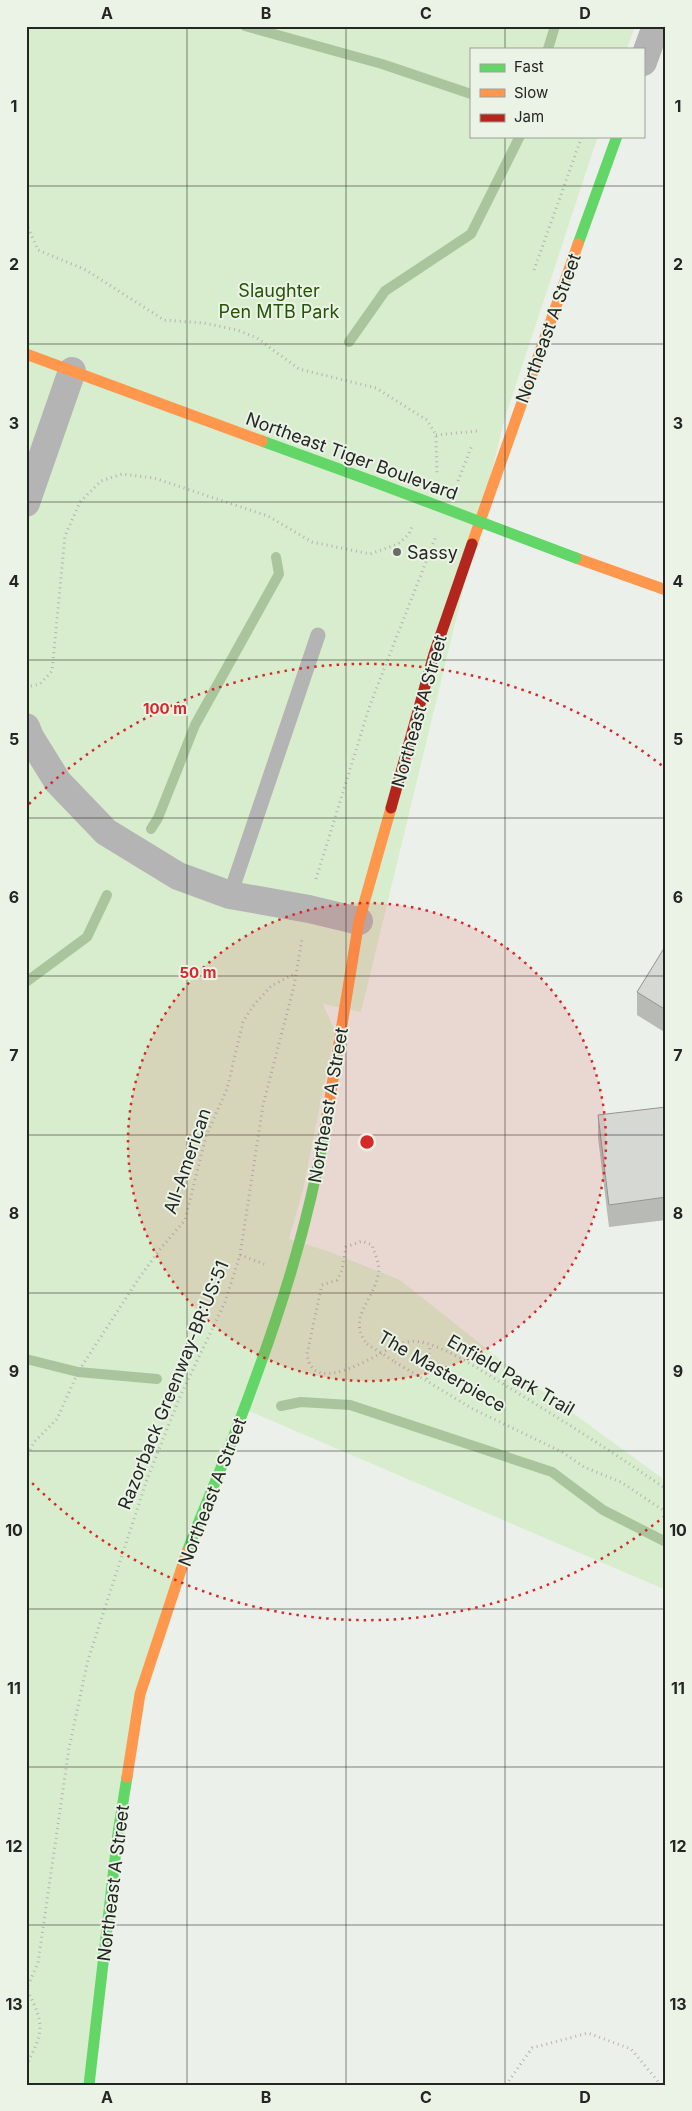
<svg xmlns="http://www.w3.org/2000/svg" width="692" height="2111" font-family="Inter,sans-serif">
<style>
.green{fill:#d7edcd}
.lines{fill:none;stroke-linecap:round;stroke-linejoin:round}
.stream{stroke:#aac59e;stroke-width:10}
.path{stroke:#b4b4b3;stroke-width:3;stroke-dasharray:1 4;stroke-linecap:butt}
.lane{stroke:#b5b4b4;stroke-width:15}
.street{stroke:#b5b4b4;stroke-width:28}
.fast{stroke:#63d668;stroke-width:11}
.slow{stroke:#ff974d;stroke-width:11}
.jam{stroke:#b3261e;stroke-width:11}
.path-bridge{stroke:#b4b4b3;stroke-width:3;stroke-dasharray:1 4;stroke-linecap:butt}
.fast-bridge{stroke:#63d668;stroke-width:11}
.wall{fill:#b7bab5}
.building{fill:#d5d8d3;stroke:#959794}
.grid{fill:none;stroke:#232622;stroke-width:1;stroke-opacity:0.55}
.ring{fill:none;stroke:#d62828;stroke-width:2.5;stroke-dasharray:2.5 5}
.poi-dot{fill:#696d68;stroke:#ebf3e7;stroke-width:2}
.labels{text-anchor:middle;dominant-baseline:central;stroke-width:4;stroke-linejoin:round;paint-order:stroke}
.park-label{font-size:18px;fill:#275306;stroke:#ebf3e7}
.street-label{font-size:18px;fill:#232622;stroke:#ebf3e7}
.poi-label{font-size:18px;fill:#232622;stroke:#ebf3e7;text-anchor:start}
.centre{fill:#d62828;stroke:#ebf3e7;stroke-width:2.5}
.ring-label{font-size:15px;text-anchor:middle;font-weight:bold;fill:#d62828;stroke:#ebf3e7;stroke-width:4;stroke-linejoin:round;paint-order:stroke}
.neatline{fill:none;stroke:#232622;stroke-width:2}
.grid-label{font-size:16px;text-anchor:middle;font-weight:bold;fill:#232622}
</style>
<rect width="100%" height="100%" fill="#ecf0ea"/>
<polygon class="green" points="26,26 635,26 627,49 471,49 471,136 598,136 504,421 361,1012 323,1004 335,1031 303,1190 289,1239 330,1252 400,1280 511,1368 666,1481 666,1590 242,1408 144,1694 85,2085 26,2085"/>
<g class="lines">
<g class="stream">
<polyline points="245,26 382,64 471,94"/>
<polyline points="548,49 555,26"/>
<polyline points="349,342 385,291 471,234 520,136"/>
<polyline points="151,829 158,818 195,725 279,574 276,557"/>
<polyline points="26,982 87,937 107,895"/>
<polyline points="26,1359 78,1372 157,1379"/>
<polyline points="281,1406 301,1402 350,1405 552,1472 603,1510 666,1542"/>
</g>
<g class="path">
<polyline points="26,223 38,250 86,270 164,320 204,323 237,330 257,338 299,369 376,388 427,420 436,435 437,473"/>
<polyline points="534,270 582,136"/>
<polyline points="436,435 478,431"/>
<polyline points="458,481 472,445"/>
<polyline points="26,687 40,684 52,671 65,536 80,502 101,481 122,474 154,478 268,516 312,542 370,554 398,544 409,534 412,527"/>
<polyline points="316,879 370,705 436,536"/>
<polyline points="240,1255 264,1264"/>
<path d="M 322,1285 L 337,1280 L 342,1270 L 346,1247 L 362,1241 L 372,1245 C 375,1255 381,1265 378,1276 C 372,1302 347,1319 367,1344"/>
<path d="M 321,1289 L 307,1354 C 313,1401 382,1349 403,1343 C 408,1341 417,1341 422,1342 C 455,1351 484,1373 513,1390 C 565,1422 616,1454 666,1489"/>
<polyline points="395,1362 473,1409 562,1452 584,1467 621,1482 666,1512"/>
<polyline points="427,1379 430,1346"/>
<polyline points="26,1459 34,1442 57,1419 78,1372 139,1278 161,1248 185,1220 206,1136 227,1089 243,1022 253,1006 271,986 296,973"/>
<polyline points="26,1990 38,1963 69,1748 88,1660 146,1482 179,1399 225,1302 240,1255 263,1105 294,986 302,939"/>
<path d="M 26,2066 C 44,2031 45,2025 27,1990"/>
<polyline points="506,2085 532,2048 588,2033 631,2049 661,2085"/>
</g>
<polyline class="lane" points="230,895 318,635"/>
<g class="street">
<polyline points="643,62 656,26"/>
<polyline points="26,503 72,371"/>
<polyline points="26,727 30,737 58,782 106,832 178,876 230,895 309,909 359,921"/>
</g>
<g class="fast">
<polyline points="578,244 617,136"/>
<polyline points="262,441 372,481"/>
<path d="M 187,1552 C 203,1509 222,1468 238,1425 C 275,1328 308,1230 325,1128"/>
<polyline points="89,2085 118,1833 127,1777"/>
</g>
<g class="slow">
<polyline points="26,354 262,441"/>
<polyline points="472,544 578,244"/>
<polyline points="576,558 666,590"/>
<polyline points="325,1128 359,921 391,808"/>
<polyline points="127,1777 140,1694 187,1552"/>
</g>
<polyline class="jam" points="391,808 434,654 472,544"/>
<polyline class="path-bridge" points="367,1344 395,1362"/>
<polyline class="fast-bridge" points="372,481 576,558"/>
</g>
<g class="wall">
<polygon points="666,945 666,1033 637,1015 637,992"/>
<polygon points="666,1107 666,1220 609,1227 598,1138 598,1115"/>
</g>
<g class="building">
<polygon points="666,945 666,1010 637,992"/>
<polygon points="666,1107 666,1197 609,1205 598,1115"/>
</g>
<path class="grid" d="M 187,26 L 187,2085M 346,26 L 346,2085M 505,26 L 505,49M 505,136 L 505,2085M 26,186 L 666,186M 26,344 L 666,344M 26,502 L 666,502M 26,660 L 666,660M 26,818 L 666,818M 26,976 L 666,976M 26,1135 L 666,1135M 26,1293 L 666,1293M 26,1451 L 666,1451M 26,1609 L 666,1609M 26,1767 L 666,1767M 26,1925 L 666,1925"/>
<circle cx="367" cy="1142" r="239" fill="#d62828" fill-opacity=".12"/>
<g class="ring">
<circle cx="367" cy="1142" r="239"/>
<path d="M665 1516A478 478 0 0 1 29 1480M29 804A478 478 0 0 1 665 768"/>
</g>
<circle class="poi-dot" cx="397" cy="552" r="5"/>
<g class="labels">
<g class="park-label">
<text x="279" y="290">Slaughter<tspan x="279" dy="21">Pen MTB Park</tspan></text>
</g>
<g class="street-label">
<text transform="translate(548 328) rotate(-70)">Northeast A Street</text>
<text transform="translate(352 456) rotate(20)">Northeast Tiger Boulevard</text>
<text transform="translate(419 711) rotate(-74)">Northeast A Street</text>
<text transform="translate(328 1105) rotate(-80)">Northeast A Street</text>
<text transform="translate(187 1161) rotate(-71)">All-American</text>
<text transform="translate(442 1371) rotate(30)">The Masterpiece</text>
<text transform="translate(511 1375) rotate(30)">Enfield Park Trail</text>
<text transform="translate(173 1385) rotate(-68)">Razorback Greenway-BR:US:51</text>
<text transform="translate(212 1492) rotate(-69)">Northeast A Street</text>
<text transform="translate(113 1883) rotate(-83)">Northeast A Street</text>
</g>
<g class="poi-label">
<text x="407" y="552">Sassy</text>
</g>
</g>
<circle cx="367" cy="1142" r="8" class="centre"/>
<g class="ring-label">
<text x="165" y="714">100 m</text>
<text x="198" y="978">50 m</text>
</g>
<rect width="692" height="2111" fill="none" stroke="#ebf3e7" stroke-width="55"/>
<rect x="470" y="48" width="175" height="90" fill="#ebf3e7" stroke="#9ba198"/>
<rect x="480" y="64" width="25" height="8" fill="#63d668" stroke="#9ba198"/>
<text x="514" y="72" font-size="15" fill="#232622">Fast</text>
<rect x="480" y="89" width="25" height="8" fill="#ff974d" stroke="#9ba198"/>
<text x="514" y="98" font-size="15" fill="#232622">Slow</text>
<rect x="480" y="114" width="25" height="8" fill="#b3261e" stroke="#9ba198"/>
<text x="514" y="122" font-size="15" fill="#232622">Jam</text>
<rect x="28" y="28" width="636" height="2056" class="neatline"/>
<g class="grid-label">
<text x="107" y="19">A</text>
<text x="266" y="19">B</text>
<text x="426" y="19">C</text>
<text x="585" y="19">D</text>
<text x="14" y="112">1</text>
<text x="678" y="112">1</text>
<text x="14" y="270">2</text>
<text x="678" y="270">2</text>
<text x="14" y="429">3</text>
<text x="678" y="429">3</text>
<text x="14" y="587">4</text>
<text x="678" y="587">4</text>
<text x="14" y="745">5</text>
<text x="678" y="745">5</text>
<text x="14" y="903">6</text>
<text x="678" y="903">6</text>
<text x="14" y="1061">7</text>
<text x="678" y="1061">7</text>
<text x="14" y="1219">8</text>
<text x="678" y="1219">8</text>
<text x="14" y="1377">9</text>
<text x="678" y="1377">9</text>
<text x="14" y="1536">10</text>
<text x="678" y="1536">10</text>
<text x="14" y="1694">11</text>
<text x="678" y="1694">11</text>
<text x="14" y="1852">12</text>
<text x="678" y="1852">12</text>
<text x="14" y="2010">13</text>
<text x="678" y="2010">13</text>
<text x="107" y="2103">A</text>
<text x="266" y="2103">B</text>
<text x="426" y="2103">C</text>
<text x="585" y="2103">D</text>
</g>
</svg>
